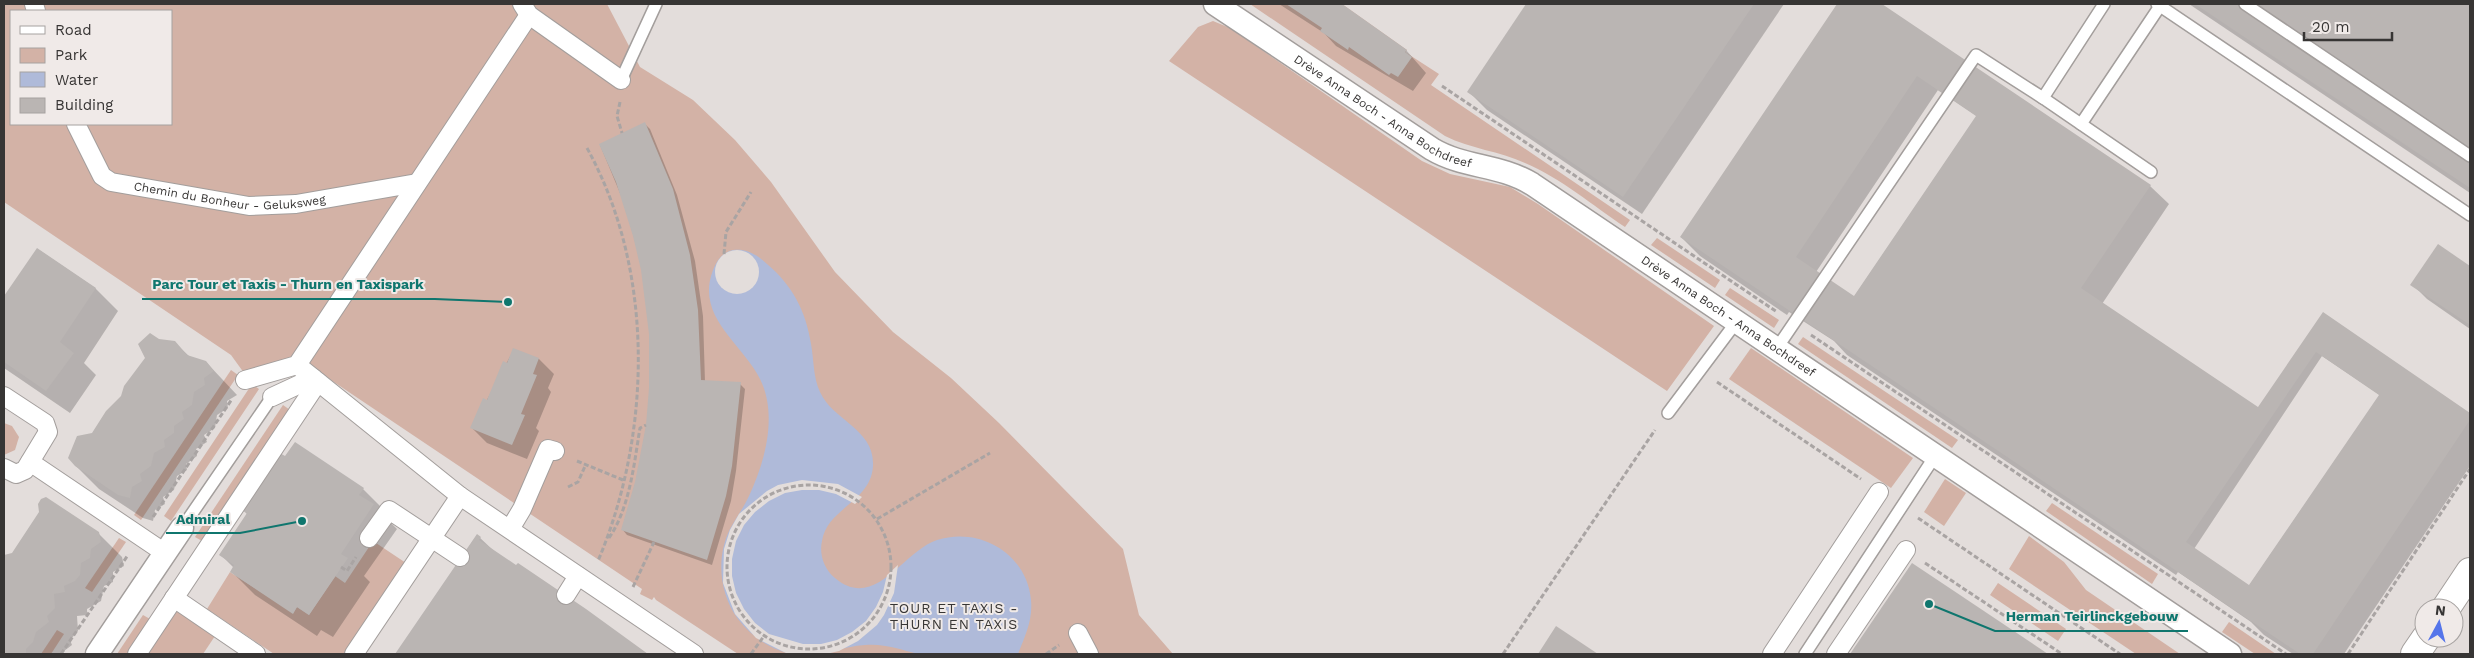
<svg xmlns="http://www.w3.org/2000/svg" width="2474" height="658" font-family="'Work Sans',sans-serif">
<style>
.green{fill:#d3b2a6;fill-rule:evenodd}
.water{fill:#afbad9}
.pier{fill:#e3dddb}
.shadow{fill:#0003;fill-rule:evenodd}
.building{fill:#bab5b3;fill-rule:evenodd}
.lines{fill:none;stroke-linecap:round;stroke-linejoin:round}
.service-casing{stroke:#a39e9c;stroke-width:14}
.pedestrian-casing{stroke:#a39e9c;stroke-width:20}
.minor-casing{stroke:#a39e9c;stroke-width:25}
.tertiary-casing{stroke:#a39e9c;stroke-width:30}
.path{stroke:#a9a4a3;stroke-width:3;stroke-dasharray:5 2.5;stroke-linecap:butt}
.service{stroke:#fff;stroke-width:11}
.pedestrian{stroke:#fff;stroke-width:18}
.minor{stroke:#fff;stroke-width:22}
.tertiary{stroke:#fff;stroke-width:28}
.labels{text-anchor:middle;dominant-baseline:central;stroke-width:4;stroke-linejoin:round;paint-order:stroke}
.street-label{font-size:12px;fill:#373534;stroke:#f0eae8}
.neighbourhood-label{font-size:14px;letter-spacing:1px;fill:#373534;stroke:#f0eae8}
.leader{fill:none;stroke:#0f766e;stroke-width:2}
.callout-dot{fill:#0f766e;stroke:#f0eae8;stroke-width:2}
.callout-label{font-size:14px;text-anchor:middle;font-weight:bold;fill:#0f766e;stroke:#f0eae8;stroke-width:4;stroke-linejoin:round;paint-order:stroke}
</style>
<rect width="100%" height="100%" fill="#e3dddb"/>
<g class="green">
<path d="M 4,4 L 607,4 L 640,67 L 693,100 L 735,140 L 771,182 L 835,272 L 893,332 L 951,378 L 999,423 L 1123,549 L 1139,615 L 1173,654 L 738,654 L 656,600 L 654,597 L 652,600 L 640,594 L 642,589 L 310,366 L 252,384 L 259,389 L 171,521 L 164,516 L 252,384 L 231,355 L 4,202 ZM 11,11 L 171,11 L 171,124 L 11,124 Z"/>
<path d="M 1250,4 L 1342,4 L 1407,50 L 1405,52 L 1439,74 L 1431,85 L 1630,220 L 1625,227 C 1593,206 1561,178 1525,163 C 1499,151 1471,149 1445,136 Z"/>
<polygon points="1213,21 1230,28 1422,161 1450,174 1510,187 1538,204 1714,326 1667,391 1169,61 1198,27"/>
<polygon points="1657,238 1720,280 1715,288 1651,245"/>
<polygon points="1730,288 1779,320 1774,328 1725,295"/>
<polygon points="1803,337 1958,440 1952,448 1798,344"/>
<polygon points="1751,348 1913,458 1891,488 1729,379"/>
<polygon points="231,370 238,375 141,520 134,515"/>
<polygon points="283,405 290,410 202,541 195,537"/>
<polygon points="4,423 12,426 19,437 15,450 4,455"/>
<polygon points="1945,479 1966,493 1944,526 1924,512"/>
<polygon points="2052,503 2158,574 2152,584 2046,511"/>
<polygon points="2029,536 2064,562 2086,590 2180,654 2136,654 2009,569"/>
<polygon points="119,538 126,542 92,592 85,588"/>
<polygon points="373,541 406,563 345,654 274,654 207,609 230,572 293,613 297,607 309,615 335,576 345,583"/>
<polygon points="1998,583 2066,629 2058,641 1990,595"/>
<polygon points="176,611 215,636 203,654 147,654"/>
<polygon points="143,615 150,619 127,654 117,654"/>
<polygon points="2229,622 2276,654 2255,654 2222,632"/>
<polygon points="57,630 64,634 51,654 41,654"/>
</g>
<path class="water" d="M 733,250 C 747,248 757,255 767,264 C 792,285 806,311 811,344 C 814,360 813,377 820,392 C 833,421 875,429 873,466 C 871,502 827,508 822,541 C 819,554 824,569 835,578 C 875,612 903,551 937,540 C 980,526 1027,554 1031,600 C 1033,620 1025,636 1018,654 C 996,654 973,654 950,654 C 941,654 929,656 920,654 C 901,650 884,643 865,645 C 838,647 817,658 787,653 C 767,647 750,635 738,619 C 719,593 716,557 730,529 C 736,518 744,507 749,496 C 765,462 778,415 760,379 C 742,343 695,317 713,270 C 717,260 722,253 733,250 Z"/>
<g class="pier">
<circle cx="737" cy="272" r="22"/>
<polygon points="802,480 838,484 862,497 855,504 836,494 819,490 802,490 785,493 769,501 755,512 744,525 736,541 732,559 732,576 736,593 744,609 755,623 769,634 803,644 821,644 837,640 852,632 866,621 876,607 883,592 887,575 898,565 894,593 884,615 877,625 858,641 839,651 826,654 786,653 756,638 735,614 723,583 724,549 730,530 739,514 767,491 778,485"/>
</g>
<g class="shadow">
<polygon points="1279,4 1335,4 1338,6 1340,4 1406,50 1426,73 1413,91 1336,46 1324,33"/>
<polygon points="1528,4 1784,4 1642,214 1487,110 1469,92"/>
<path d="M 1839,4 L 1880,4 L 2150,186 L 2169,204 L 2102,304 L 2259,409 L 2323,314 L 2470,414 L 2470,466 L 2344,654 L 2293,654 L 2264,635 L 2251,622 L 2178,572 L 2176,575 L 1847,355 L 1834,341 L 1789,312 L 1787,315 L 1700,256 L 1681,237 ZM 1938,90 L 1977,116 L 1854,297 L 1816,272 ZM 2322,356 L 2380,395 L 2249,586 L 2194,549 Z"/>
<polygon points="2189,4 2470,4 2470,193"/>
<polygon points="645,124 650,129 677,195 695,261 703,316 705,382 740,384 745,389 736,471 731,501 712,565 627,535 622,529 636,482 648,418 651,371 650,334 642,269 627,210 600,145"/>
<polygon points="2439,246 2470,267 2470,329 2427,299 2412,284"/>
<polygon points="39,250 95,288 118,311 84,363 96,375 70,413 4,368 4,299"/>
<polygon points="159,341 174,342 190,357 206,362 237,395 227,401 228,408 217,415 215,428 204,435 207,442 196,449 197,456 186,464 187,470 177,476 174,490 163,497 165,504 155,510 153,521 143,518 99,489 75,465 93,434 122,397"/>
<polygon points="514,349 539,359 554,374 548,388 551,392 536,428 539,431 527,459 487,443 472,428"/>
<polygon points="363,489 386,512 384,516 397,529 364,576 370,582 333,637 321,630 317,636 255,595 232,572 234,568 221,555 248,515 242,509"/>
<polygon points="98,533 122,557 124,566 113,572 113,582 104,586 101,601 87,609 87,615 77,616 78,631 70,640 72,645 60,654 4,654 4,557"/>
<polygon points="477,535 495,552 517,567 518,564 647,654 397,654"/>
<polygon points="1912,565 2046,654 1852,654"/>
<polygon points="1556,628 1596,654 1539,654"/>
</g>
<g class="building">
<polygon points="1286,4 1342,4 1407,50 1405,52 1412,57 1398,77 1391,73 1389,75 1349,47 1348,50 1320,31 1322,28"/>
<polygon points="1526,4 1754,4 1623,197 1467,92"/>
<path d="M 1837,4 L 1882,4 L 2151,185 L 2081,288 L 2258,407 L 2323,312 L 2470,413 L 2470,420 L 2313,654 L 2300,654 L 1680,237 ZM 1917,76 L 1976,116 L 1854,296 L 1796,257 ZM 2316,352 L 2379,395 L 2249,585 L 2186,542 Z"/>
<polygon points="2195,4 2470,4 2470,188"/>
<polygon points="645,122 673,189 690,255 698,310 701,380 741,382 732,466 726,496 707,560 621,530 635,482 646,425 649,388 649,334 641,270 633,236 616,182 599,144"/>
<polygon points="2438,244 2470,266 2470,325 2410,285"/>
<polygon points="37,248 96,288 60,342 74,353 46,391 4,362 4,296"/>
<polygon points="150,333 159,339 175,341 187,355 206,361 214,371 204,378 205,385 194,392 192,405 182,412 184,419 174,426 174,433 164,440 165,447 154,453 151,466 140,474 142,481 132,487 130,498 118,495 75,466 68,458 77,436 92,433 106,411 121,396 124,386 145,358 138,344"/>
<polygon points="513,348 539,358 533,374 537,375 521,414 525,415 512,445 470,428 483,398 487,400 503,361 507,363"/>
<polygon points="295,442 364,488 359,495 374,504 341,554 348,558 309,615 297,607 293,614 230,572 234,565 219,555 247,513 240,509 278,452 285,456"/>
<polygon points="46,497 99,532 101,542 91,549 90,558 81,563 80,575 75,581 64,586 65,592 54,594 55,608 47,616 49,622 36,632 33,642 26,649 26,654 4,654 4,555 12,553 39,512 38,504 41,499"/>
<polygon points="477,534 481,537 479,540 516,565 518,563 586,609 648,654 395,654"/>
<polygon points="1912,563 1954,591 2048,654 1850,654"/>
<polygon points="1556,626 1598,654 1538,654"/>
</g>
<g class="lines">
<g class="service-casing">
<g id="service">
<polyline points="2157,4 2470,215"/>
<polyline points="2245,4 2470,156"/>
<polyline points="621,80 656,4"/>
<polyline points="2043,98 2151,172"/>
<polyline points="2081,124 2160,6"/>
<polyline points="1777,348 1976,55 2043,98 2104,4"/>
<polyline points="1668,413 1737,321"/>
<polyline points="182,528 272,397"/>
<polyline points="1805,654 1935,456"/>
</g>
</g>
<g class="pedestrian-casing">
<g id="pedestrian">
<polyline points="34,4 36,11"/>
<polyline points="522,4 529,15 621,80"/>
<path id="s1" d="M 76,124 L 102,176 L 111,182 L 249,206 L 296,204 L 417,183"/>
<polyline points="297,365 460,496 694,654"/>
<polyline points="245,380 297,365 529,15"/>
<polyline points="4,396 45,423 48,432 25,470 16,474 4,468"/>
<polyline points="272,397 313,378"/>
<polyline points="30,462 165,553"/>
<polyline points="510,529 522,509 548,449 555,451"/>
<polyline points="369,538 389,510 460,557"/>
<polyline points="566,595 578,576"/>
<polyline points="174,598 256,654"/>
<polyline points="1078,633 1089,654"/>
<polyline points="137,654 318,382"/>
<polyline points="354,654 460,496"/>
<polyline points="1772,654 1879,492"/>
<polyline points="1836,654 1906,550"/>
</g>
</g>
<g class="minor-casing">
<g id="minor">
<path id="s2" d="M 1215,4 L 1432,149 C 1464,168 1499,164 1532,184 L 2230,654"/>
<polyline points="97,654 182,528"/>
</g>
</g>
<g class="tertiary-casing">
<g id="tertiary">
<polyline points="2446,608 2470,572"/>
<polyline points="2415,654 2426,638"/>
</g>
</g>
<g class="path">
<polyline points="1442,86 1777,312"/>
<polyline points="620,102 617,116 622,133"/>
<path d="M 587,148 C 655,271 652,433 598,561"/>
<polyline points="724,254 726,232 751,192"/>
<polyline points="1811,335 2286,654"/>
<polyline points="1717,382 1861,479"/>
<polyline points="577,461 623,480"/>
<circle cx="809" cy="567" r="82"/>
<polyline points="568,487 578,482 586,464"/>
<polyline points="153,517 232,399"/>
<polyline points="1918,518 2120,654"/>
<polyline points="877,519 990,453"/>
<path d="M 609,538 C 630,507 634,464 640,428 L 646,425"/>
<polyline points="1925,563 2062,654"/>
<polyline points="341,567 347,571 356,557"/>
<polyline points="633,587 654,542"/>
<polyline points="61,654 128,555"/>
<polyline points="751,654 764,636"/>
<polyline points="1046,654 1059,645"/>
<polyline points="1503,654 1655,430"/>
<polyline points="2348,654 2470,469"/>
</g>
<use href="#service" class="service"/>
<use href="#pedestrian" class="pedestrian"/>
<use href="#minor" class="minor"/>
<use href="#tertiary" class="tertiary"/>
</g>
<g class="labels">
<g class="street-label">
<text stroke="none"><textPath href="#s2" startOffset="200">Drève Anna Boch - Anna Bochdreef</textPath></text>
<text stroke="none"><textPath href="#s1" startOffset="189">Chemin du Bonheur - Geluksweg</textPath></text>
<text stroke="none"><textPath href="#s2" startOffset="604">Drève Anna Boch - Anna Bochdreef</textPath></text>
</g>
<g class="neighbourhood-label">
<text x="954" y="608">TOUR ET TAXIS -<tspan x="954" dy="16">THURN EN TAXIS</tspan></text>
</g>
</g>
<path class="leader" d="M508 302L435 299H142M302 521L240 533H166M1929 604L1995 631H2188"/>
<g class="callout-dot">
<circle cx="508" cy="302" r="5"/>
<circle cx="302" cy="521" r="5"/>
<circle cx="1929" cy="604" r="5"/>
</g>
<g class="callout-label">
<text x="288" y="289">Parc Tour et Taxis - Thurn en Taxispark</text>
<text x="203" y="524">Admiral</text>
<text x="2092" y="621">Herman Teirlinckgebouw</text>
</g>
<rect width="2474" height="658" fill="none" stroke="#373534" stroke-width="10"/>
<rect x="10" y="10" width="162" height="115" fill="#f0eae8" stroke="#a6a2a0"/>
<rect x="20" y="26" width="25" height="8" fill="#ffffff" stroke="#a6a2a0"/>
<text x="55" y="35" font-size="15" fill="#373534">Road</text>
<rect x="20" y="48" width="25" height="15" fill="#d3b2a6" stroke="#a6a2a0"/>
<text x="55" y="60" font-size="15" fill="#373534">Park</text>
<rect x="20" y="72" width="25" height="15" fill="#afbad9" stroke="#a6a2a0"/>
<text x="55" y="85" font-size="15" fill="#373534">Water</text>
<rect x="20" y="98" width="25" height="15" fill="#bab5b3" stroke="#a6a2a0"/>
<text x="55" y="110" font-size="15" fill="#373534">Building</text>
<g transform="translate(2439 623) rotate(7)"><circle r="24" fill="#f0eae8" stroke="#a6a2a0"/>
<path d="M0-4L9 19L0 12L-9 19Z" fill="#5575ea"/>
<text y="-8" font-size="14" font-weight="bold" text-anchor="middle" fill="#373534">N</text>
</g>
<path d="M2304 32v8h88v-8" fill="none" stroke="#373534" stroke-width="2.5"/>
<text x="2312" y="32" font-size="15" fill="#373534" stroke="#f0eae8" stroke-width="4" paint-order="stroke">20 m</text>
</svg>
